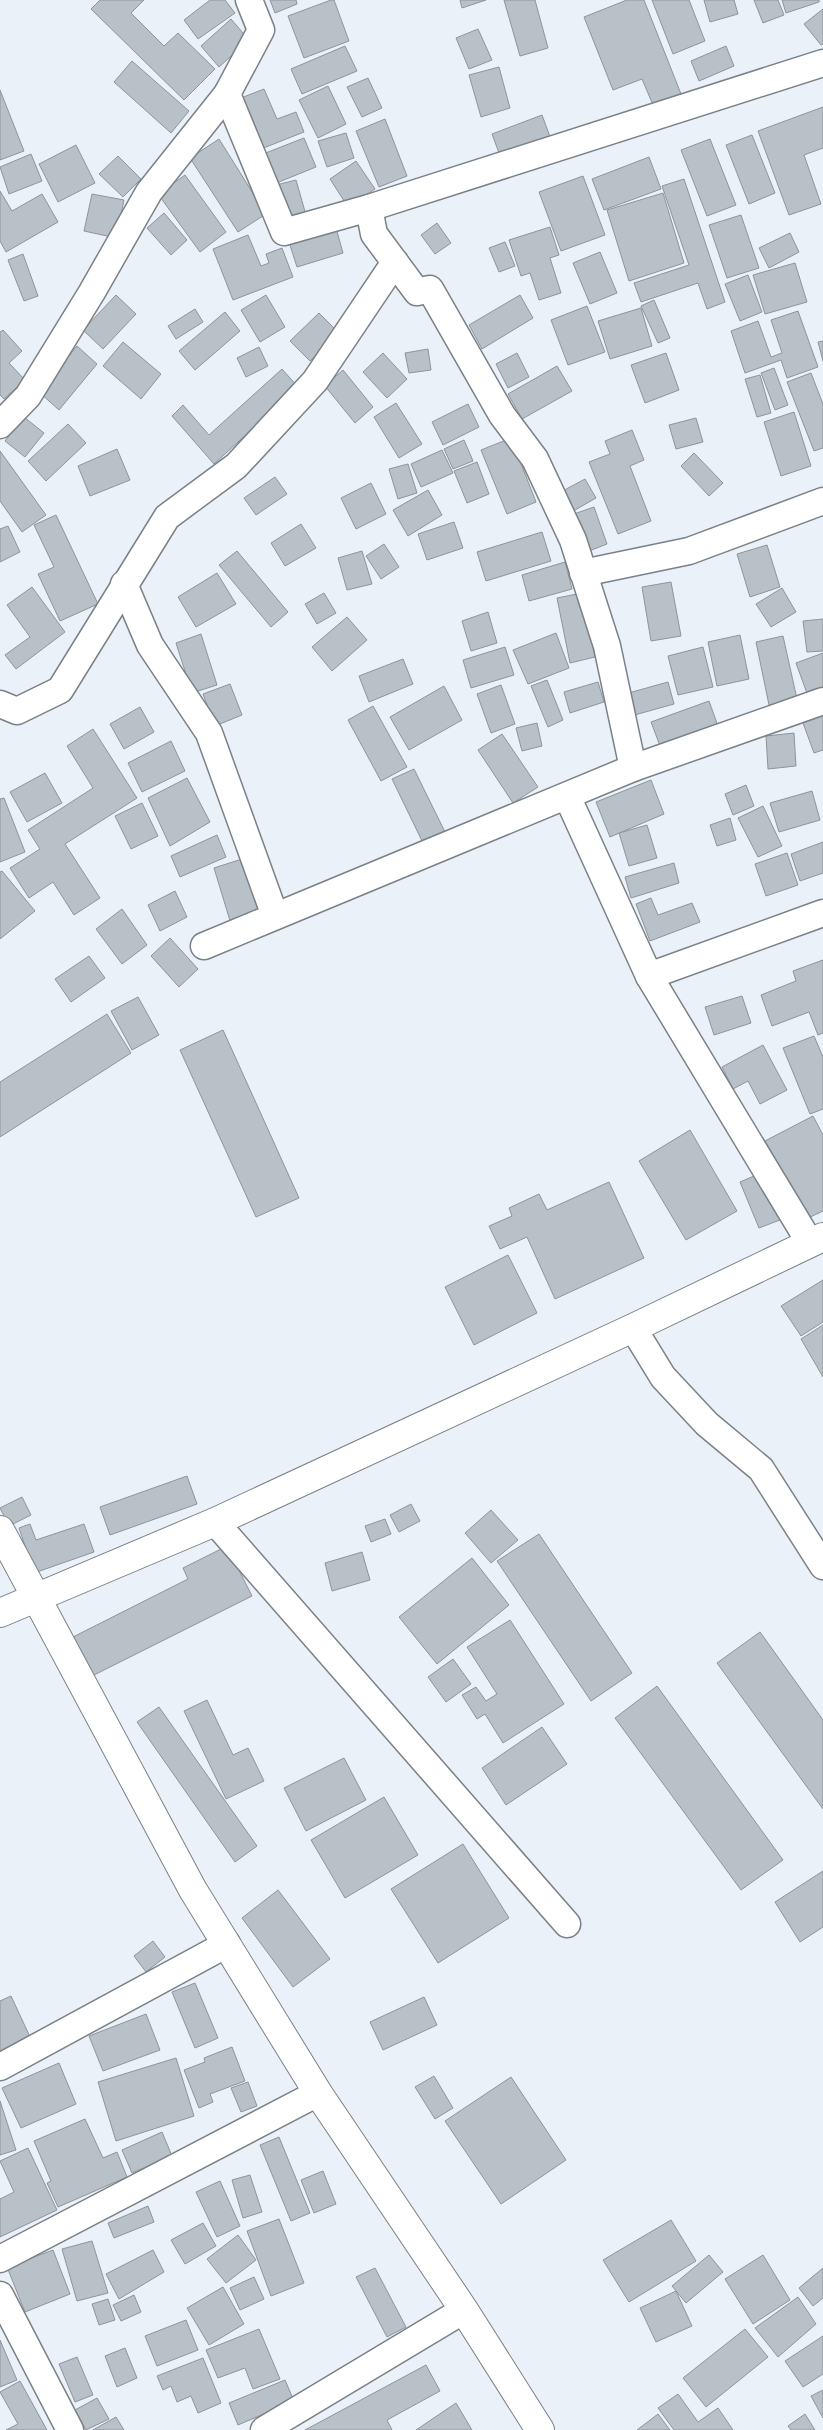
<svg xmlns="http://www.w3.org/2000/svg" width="823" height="2430" font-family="Jost,sans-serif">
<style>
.building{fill:#b9c1c8;stroke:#8d949b}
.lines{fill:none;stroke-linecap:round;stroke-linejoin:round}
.minor-casing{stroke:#7a8187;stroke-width:29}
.tertiary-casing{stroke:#7a8187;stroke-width:30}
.secondary-casing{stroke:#7a8187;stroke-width:30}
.minor{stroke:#fff;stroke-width:26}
.tertiary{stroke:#fff;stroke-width:28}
.secondary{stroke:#fff;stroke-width:28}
</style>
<rect width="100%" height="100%" fill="#eaf1f9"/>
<g class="building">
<polygon points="100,0 144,0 131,13 164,46 178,33 215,69 184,100 91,9"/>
<polygon points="210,0 225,0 235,13 198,39 184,20"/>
<polygon points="270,0 296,0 297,4 275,13"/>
<polygon points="331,0 334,0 349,41 304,58 288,16"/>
<polygon points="460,0 486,0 462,8"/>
<polygon points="504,0 535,0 548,48 520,56"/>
<polygon points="627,0 644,0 681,94 653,105 642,79 613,90 584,17"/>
<polygon points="652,0 689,0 705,41 673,54"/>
<polygon points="704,0 734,0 738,14 710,22"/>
<polygon points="754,0 778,0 784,15 763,23"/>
<polygon points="782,0 819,0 819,2 786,13"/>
<polygon points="823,9 823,44 821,45 804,24"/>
<polygon points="231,19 249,40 219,67 201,46"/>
<polygon points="478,29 492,60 469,69 456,38"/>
<polygon points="345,46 357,71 302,94 291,69"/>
<polygon points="726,46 734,66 699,81 691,61"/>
<polygon points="132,61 189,111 171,133 114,82"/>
<polygon points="499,67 510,108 481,117 469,75"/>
<polygon points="368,78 382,108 362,117 347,87"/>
<polygon points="328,86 346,124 318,138 299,100"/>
<polygon points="264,89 277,119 296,112 304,132 261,149 241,98"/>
<polygon points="0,90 24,151 0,160"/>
<polygon points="823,107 823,148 804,155 821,204 789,215 758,131"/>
<polygon points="542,115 552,142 502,161 492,134"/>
<polygon points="385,119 407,176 379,187 356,131"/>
<polygon points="346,133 354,158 327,167 318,141"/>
<polygon points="752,135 775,193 749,204 726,145"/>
<polygon points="304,138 316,167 274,184 263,154"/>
<polygon points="219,139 266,214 238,232 190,158"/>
<polygon points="710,139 736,205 707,216 681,150"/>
<polygon points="76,145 95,183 58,202 39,164"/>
<polygon points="31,154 42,181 9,194 0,167"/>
<polygon points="118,156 141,179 123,197 99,174"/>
<polygon points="649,157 661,189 604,210 592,179"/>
<polygon points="356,161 375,189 348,207 330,179"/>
<polygon points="185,175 226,232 200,252 158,194"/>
<polygon points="583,176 605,235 561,251 539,192"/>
<polygon points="684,179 725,302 707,309 698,283 641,302 634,283 689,265 662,186"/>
<polygon points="296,180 306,215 286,220 276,185"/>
<polygon points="0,191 12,211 42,194 58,222 6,252 0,241"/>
<polygon points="663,193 684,263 629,281 607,210"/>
<polygon points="92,194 124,200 116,238 84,231"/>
<polygon points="164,213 187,240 171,255 147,228"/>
<polygon points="741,215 759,268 727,278 709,225"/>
<polygon points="437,223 451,243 435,254 421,235"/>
<polygon points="550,227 559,255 550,258 561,293 539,300 530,273 521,276 509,240"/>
<polygon points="336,228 343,253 297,267 289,242"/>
<polygon points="790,233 799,252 769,268 759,248"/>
<polygon points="248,235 261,266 269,263 266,254 282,248 293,277 233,300 213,249"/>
<polygon points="505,242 515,266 499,272 489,248"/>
<polygon points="600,252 617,293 590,304 573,263"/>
<polygon points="23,254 38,296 24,301 8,260"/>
<polygon points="795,263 807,302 765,314 753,275"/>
<polygon points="748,275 762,312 740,321 725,284"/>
<polygon points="116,295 136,314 103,349 83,330"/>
<polygon points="266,295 285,327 260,342 241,310"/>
<polygon points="520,295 533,318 482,349 469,325"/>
<polygon points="654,300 670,338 658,343 641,306"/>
<polygon points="587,306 605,352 568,365 551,320"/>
<polygon points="641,308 652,346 610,359 598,321"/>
<polygon points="195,309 203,322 176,339 168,326"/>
<polygon points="798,311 818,367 787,378 781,360 745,373 731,331 758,321 771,357 782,353 771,320"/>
<polygon points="225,312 240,331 195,370 179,351"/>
<polygon points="319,313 339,333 310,361 290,341"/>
<polygon points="3,330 22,351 9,363 25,380 4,399 0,395 0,332"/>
<polygon points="823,341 823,361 818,342"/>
<polygon points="123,342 161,374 141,399 103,366"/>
<polygon points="77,346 97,364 59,410 39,392"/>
<polygon points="259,347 268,366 246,377 237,358"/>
<polygon points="428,349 431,370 409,373 405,353"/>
<polygon points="383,353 407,379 387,398 363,372"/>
<polygon points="517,353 529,377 508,388 496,364"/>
<polygon points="666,353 679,390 645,403 631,365"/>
<polygon points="557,366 572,391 522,419 508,394"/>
<polygon points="774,368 788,405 775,410 761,373"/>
<polygon points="282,369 298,387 214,464 172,416 183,405 209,435"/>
<polygon points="343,370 373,407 355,423 325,386"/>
<polygon points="811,373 823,404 823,448 814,451 787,382"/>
<polygon points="760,375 771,413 757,417 745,379"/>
<polygon points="396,403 422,444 399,458 374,417"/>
<polygon points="468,404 479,427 443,445 432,422"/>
<polygon points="794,412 811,466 781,476 764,422"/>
<polygon points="24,417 44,433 25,457 5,441"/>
<polygon points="696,418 703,442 676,449 669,425"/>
<polygon points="68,424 86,443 46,481 28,461"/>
<polygon points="632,430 644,460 630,466 651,521 618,534 589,462 610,454 605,441"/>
<polygon points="511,438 536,502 507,514 481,450"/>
<polygon points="464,440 473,461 453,469 444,449"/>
<polygon points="117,449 130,480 90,496 78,466"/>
<polygon points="442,450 453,473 421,487 411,464"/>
<polygon points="0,451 46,515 22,532 0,501"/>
<polygon points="694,453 723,483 709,496 681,466"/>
<polygon points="477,462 489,494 467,503 454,471"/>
<polygon points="408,464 417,493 398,499 389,469"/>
<polygon points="275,477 287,494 256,515 244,498"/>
<polygon points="585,479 596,498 568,514 557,494"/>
<polygon points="371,483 386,514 356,529 341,498"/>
<polygon points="428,490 442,515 408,536 393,510"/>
<polygon points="594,507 607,544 584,553 571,515"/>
<polygon points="56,515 98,604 60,621 38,574 54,567 34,525"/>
<polygon points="454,522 463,548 427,560 418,534"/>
<polygon points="301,524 316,548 285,566 271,543"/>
<polygon points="8,526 20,552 0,562 0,529"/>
<polygon points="542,532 551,561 486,581 477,552"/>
<polygon points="384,544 399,567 381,579 366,556"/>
<polygon points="767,545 780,587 750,597 737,554"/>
<polygon points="237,551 288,612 271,627 219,565"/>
<polygon points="362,551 372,584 347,590 338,558"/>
<polygon points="565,562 572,589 529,601 522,575"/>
<polygon points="217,573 236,604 196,627 178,597"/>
<polygon points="671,582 681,636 651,641 642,587"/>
<polygon points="32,587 65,632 16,669 5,655 30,637 7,605"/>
<polygon points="782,588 796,612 771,627 756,604"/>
<polygon points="324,593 336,613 317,624 305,604"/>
<polygon points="582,593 595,657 570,663 557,598"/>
<polygon points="488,612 497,643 471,651 462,621"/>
<polygon points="347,617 367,640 332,671 312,647"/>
<polygon points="823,619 823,651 807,652 803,621"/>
<polygon points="556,633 569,668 528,684 513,650"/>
<polygon points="201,634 217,685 192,693 176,643"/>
<polygon points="740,635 749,679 717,686 708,642"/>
<polygon points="783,636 797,699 769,705 756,642"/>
<polygon points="505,647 514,675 471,688 463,660"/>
<polygon points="703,647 713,687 678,695 668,656"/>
<polygon points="823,653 823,691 808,696 796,663"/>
<polygon points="403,659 413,684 369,702 359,676"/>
<polygon points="547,680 563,720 548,727 531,686"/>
<polygon points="598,682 604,702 570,713 564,692"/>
<polygon points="668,682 674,704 631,716 625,694"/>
<polygon points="230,684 242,715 215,726 203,694"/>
<polygon points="501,685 515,724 491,733 477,694"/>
<polygon points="444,686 462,720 409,750 390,717"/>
<polygon points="709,701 719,729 662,751 651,722"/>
<polygon points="373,706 407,767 381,781 348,720"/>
<polygon points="140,707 154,732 124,749 110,724"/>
<polygon points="823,715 823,750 814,753 803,723"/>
<polygon points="537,723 542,746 522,751 516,728"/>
<polygon points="93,729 137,798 65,844 100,898 74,915 53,882 29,898 10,868 40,849 28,830 93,788 67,746"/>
<polygon points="794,733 796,766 768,769 766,736"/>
<polygon points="502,734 538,787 513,803 478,750"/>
<polygon points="171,741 185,771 142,792 128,763"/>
<polygon points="414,769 445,832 423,843 392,779"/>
<polygon points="45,773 62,803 27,822 10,792"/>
<polygon points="187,778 210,822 170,846 148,798"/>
<polygon points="651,780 664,814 610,837 596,802"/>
<polygon points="746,785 754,806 733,815 725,794"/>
<polygon points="812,791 820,820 779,832 770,803"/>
<polygon points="4,798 25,852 0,862 0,799"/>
<polygon points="142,803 158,836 131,849 115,816"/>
<polygon points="763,806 782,846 758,857 738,818"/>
<polygon points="730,818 736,840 717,846 710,825"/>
<polygon points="647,825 657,858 629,866 619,833"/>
<polygon points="217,835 226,857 180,877 171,856"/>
<polygon points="823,842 823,873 800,881 791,854"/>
<polygon points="787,853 798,885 766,896 755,864"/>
<polygon points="245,858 262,914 231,924 214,868"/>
<polygon points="674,863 679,883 631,898 625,877"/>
<polygon points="2,871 35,911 0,939 0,872"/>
<polygon points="175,891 187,917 160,931 148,905"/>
<polygon points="651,898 658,915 692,903 700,922 650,941 636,904"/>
<polygon points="122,909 147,945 122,964 96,929"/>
<polygon points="170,938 198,969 179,987 151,956"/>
<polygon points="89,956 105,978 71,1002 55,979"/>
<polygon points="823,960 823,1033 818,1035 809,1012 772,1026 761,995 796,981 793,971"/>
<polygon points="742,996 751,1023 714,1035 705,1007"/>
<polygon points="138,997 159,1035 132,1050 111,1011"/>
<polygon points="107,1014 131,1053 0,1137 0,1082"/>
<polygon points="223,1030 299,1198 256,1217 180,1050"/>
<polygon points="814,1036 823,1057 823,1109 810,1114 783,1048"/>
<polygon points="763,1045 787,1090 760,1104 748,1081 733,1089 722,1067"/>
<polygon points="813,1116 823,1135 823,1211 804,1220 763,1142"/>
<polygon points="690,1130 737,1211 686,1240 639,1161"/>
<polygon points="761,1173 780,1220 759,1228 740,1182"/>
<polygon points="609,1182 644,1258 555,1299 527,1237 500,1249 489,1226 512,1216 509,1208 539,1194 547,1210"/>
<polygon points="508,1255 537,1313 474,1345 445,1287"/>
<polygon points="823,1280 823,1322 801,1336 781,1306"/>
<polygon points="823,1325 823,1377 801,1339"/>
<polygon points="187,1476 197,1504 110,1535 100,1507"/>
<polygon points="22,1497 31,1515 9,1526 0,1508"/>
<polygon points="411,1504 420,1521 399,1532 390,1515"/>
<polygon points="491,1510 518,1540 491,1563 465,1533"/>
<polygon points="385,1519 391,1534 371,1542 365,1526"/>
<polygon points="30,1524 36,1540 84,1524 94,1552 34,1573 19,1528"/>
<polygon points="539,1534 632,1673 591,1701 497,1561"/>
<polygon points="227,1546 252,1596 90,1677 71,1638 188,1579 183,1568"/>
<polygon points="362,1552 370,1580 332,1591 325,1563"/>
<polygon points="472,1558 509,1605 437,1664 399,1617"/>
<polygon points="510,1620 564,1704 503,1743 485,1714 477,1719 462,1695 476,1687 486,1701 497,1694 467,1647"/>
<polygon points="760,1632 823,1720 823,1809 717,1663"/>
<polygon points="453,1659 471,1684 446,1702 428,1677"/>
<polygon points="657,1686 783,1860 741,1890 615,1718"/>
<polygon points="207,1700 233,1755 248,1748 264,1781 226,1799 184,1711"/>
<polygon points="159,1707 257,1846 235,1862 137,1722"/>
<polygon points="542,1727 567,1764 506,1805 482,1768"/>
<polygon points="344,1758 366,1800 306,1831 284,1788"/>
<polygon points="384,1797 418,1855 345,1898 311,1840"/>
<polygon points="463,1844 509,1918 438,1963 391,1889"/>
<polygon points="823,1871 823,1927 800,1942 775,1902"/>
<polygon points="278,1890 330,1959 293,1987 242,1918"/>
<polygon points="153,1941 165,1957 146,1972 134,1956"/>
<polygon points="195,1983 218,2038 195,2048 172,1992"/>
<polygon points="11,1996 31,2039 0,2054 0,2001"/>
<polygon points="424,1997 437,2025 383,2050 370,2022"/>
<polygon points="146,2014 160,2050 103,2071 89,2036"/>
<polygon points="232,2047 245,2081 210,2094 213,2102 199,2108 184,2070 205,2062 204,2058"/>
<polygon points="176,2058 194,2116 116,2141 98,2082"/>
<polygon points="59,2063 76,2104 21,2128 2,2088"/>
<polygon points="434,2076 453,2108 435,2119 415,2087"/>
<polygon points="511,2077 566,2160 501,2204 445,2121"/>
<polygon points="248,2082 257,2106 241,2112 231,2088"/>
<polygon points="0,2101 16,2150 0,2155"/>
<polygon points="85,2119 103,2158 117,2152 127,2177 58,2207 47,2183 51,2181 34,2141"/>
<polygon points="162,2132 172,2156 132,2173 122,2150"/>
<polygon points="279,2137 310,2213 291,2221 260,2145"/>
<polygon points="28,2148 57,2210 0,2237 0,2199 14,2192 0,2161"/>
<polygon points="323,2171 336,2204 314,2213 301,2180"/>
<polygon points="250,2175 262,2212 243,2218 232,2180"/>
<polygon points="220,2181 240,2226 217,2237 196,2192"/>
<polygon points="148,2206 154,2222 114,2238 108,2223"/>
<polygon points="279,2219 304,2283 271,2296 247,2231"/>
<polygon points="671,2220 696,2261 629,2302 603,2260"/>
<polygon points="203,2223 216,2246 185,2264 171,2240"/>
<polygon points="238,2235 256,2260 226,2283 207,2259"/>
<polygon points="92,2241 108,2293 77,2301 62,2249"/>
<polygon points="53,2250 70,2294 25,2312 7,2267"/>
<polygon points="153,2250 164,2272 119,2299 106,2274"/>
<polygon points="709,2255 723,2272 686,2303 672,2286"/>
<polygon points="763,2255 790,2300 753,2324 725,2279"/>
<polygon points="375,2268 406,2327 387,2337 356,2277"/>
<polygon points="823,2268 823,2298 813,2306 799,2288"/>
<polygon points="254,2277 264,2299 240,2310 230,2288"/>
<polygon points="223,2287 244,2324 209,2345 187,2308"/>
<polygon points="676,2291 692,2326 656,2342 640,2308"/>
<polygon points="134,2295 141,2312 121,2321 113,2305"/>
<polygon points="798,2297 816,2324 778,2357 755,2328"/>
<polygon points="108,2299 115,2320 99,2325 92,2304"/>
<polygon points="186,2320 198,2350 157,2366 145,2336"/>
<polygon points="259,2329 280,2379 253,2389 245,2368 218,2378 206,2350"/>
<polygon points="745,2329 768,2357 706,2407 683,2378"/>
<polygon points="823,2336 823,2374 803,2387 785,2361"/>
<polygon points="0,2340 17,2380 0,2387"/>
<polygon points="125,2348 137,2378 117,2387 105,2356"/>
<polygon points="77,2357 93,2395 75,2402 59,2364"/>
<polygon points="203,2358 221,2403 198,2413 191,2396 177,2402 171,2386 163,2390 157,2376"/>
<polygon points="426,2365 440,2391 387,2420 392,2430 305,2430"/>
<polygon points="285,2380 294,2401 238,2425 229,2403"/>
<polygon points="20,2381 47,2430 6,2430 18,2424 0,2392"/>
<polygon points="823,2390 823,2418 811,2396"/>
<polygon points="678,2394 698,2422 718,2408 733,2430 674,2430 658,2408"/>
<polygon points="97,2398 109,2419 86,2430 75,2410"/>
<polygon points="456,2403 472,2430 416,2430"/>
<polygon points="658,2414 670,2430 637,2430"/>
<polygon points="805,2414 815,2430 791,2430 788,2426"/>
<polygon points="116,2417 124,2430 93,2430"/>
</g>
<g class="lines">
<g class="minor-casing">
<g id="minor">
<polyline points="227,94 284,232 369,208 823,63"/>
<polyline points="369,208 374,234 417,292 430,289 502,415 535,459 573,540 607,646 633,768"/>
<polyline points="0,425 28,396 92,292 149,192 227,94 261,30 249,0"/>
<polyline points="583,573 689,551 823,501"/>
<polyline points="124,584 150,645 209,733 275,916"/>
<polyline points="0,704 17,711 60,690 167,517 236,466 315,381 395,262"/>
<polyline points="567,796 649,976 810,1243"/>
<polyline points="204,946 633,768 823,701"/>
<polyline points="649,976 823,913"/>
<polyline points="633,1328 663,1377 707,1424 761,1469 823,1566"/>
<polyline points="215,1522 567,1924"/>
<polyline points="0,2067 227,1944"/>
<polyline points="0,2259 318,2093"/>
<polyline points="0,2295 70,2430"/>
<polyline points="264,2430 464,2310"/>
</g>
</g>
<g class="tertiary-casing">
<polyline id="tertiary" points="0,1530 193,1890 318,2093 464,2310 540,2430"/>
</g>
<g class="secondary-casing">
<polyline id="secondary" points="0,1613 215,1522 633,1328 823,1237"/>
</g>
<use href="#minor" class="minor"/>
<use href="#tertiary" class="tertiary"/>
<use href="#secondary" class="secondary"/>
</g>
</svg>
